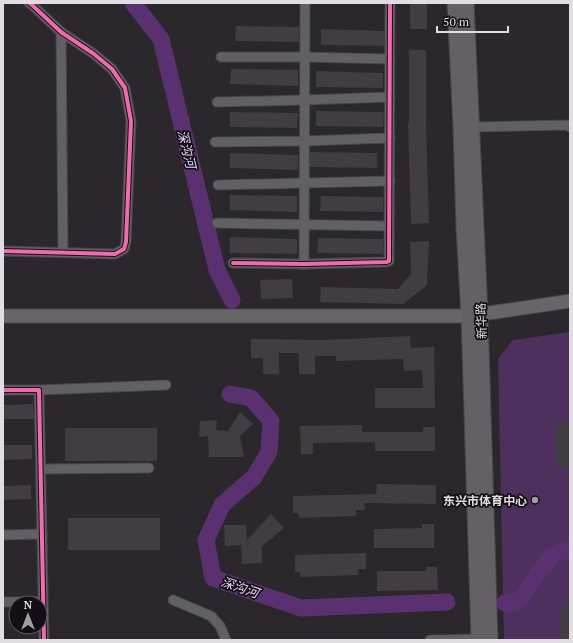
<svg xmlns="http://www.w3.org/2000/svg" width="573" height="643" font-family="'PT Serif','Noto Sans SC',serif">
<style>
.green{fill:#4d305d}
.lines{fill:none;stroke-linecap:round;stroke-linejoin:round}
.river{stroke:#5b3071;stroke-width:17}
.building{fill:#403e40}
.street-casing{stroke:#484649;stroke-width:11}
.secondary-casing{stroke:#484649;stroke-width:15}
.primary-casing{stroke:#484649;stroke-width:17}
.street{stroke:#616062;stroke-width:9}
.secondary{stroke:#68656a;stroke-width:13}
.primary{stroke:#656066;stroke-width:15}
.cycleway-casing{stroke:#121012;stroke-width:6}
.cycleway{stroke:#f766af;stroke-width:4}
.poi-dot{fill:#a09ea1;stroke:#121012;stroke-width:1.5}
.labels{text-anchor:middle;dominant-baseline:central;stroke-width:3.5;stroke-linejoin:round;paint-order:stroke}
.street-label{font-size:12px;fill:#e0dee1;stroke:#121012}
.poi-label{font-size:12px;font-weight:bold;fill:#e0dee1;stroke:#121012;text-anchor:end}
.water-label{font-size:13px;font-style:italic;fill:#edd3fc;stroke:#121012}
</style>
<rect width="100%" height="100%" fill="#2a282b"/>
<polygon class="green" points="570,332 570,640 504,640 498,359 513,340"/>
<g class="lines">
<g class="river">
<polyline points="133,3 161,39 217,270 232,300"/>
<polyline points="230,394 251,398 271,421 269,452 254,477 222,505 206,540 213,578 301,608 447,602"/>
<polyline points="505,603 516,603 523,596 537,574 553,555 570,548"/>
</g>
</g>
<g class="building">
<rect x="410" y="3" width="17" height="26"/>
<polygon points="236,26 299,27 299,42 235,41"/>
<polygon points="321,29 384,31 384,46 321,45"/>
<polygon points="409,50 426,50 426,122 429,223 411,224 408,123 409,123"/>
<polygon points="231,69 298,70 298,86 230,84"/>
<polygon points="316,71 383,73 383,88 316,87"/>
<polygon points="316,111 384,112 383,127 316,126"/>
<polygon points="230,112 298,113 297,128 230,127"/>
<polygon points="310,152 377,153 377,168 310,167"/>
<polygon points="230,153 298,155 298,167 297,167 297,170 230,168"/>
<polygon points="230,195 297,196 297,212 230,210"/>
<polygon points="321,196 383,197 383,212 320,211"/>
<polygon points="230,237 297,239 297,254 230,253"/>
<polygon points="318,238 383,239 383,254 317,253"/>
<polygon points="429,241 427,285 403,304 320,302 321,287 398,289 411,274 410,242"/>
<polygon points="292,279 293,298 261,299 260,280"/>
<polygon points="410,336 411,348 434,347 435,408 375,408 375,388 423,388 422,370 404,371 403,359 336,361 336,356 315,356 315,374 299,374 299,353 279,353 279,374 263,374 263,358 251,358 251,339 323,340"/>
<polygon points="33,404 34,419 3,419 3,405"/>
<polygon points="240,412 253,424 240,436 244,457 209,457 208,436 199,437 200,421 217,420 216,430 228,431"/>
<polygon points="556,423 570,423 570,468 557,468"/>
<polygon points="362,425 362,432 423,432 423,427 435,427 435,451 375,451 375,442 313,443 313,454 301,454 300,426"/>
<rect x="65" y="428" width="92" height="33"/>
<polygon points="3,445 32,445 32,459 3,460"/>
<polygon points="377,484 436,485 436,504 364,503 365,510 356,510 356,516 299,518 298,513 293,513 293,496 376,494"/>
<polygon points="31,485 31,499 3,500 3,486"/>
<polygon points="271,514 284,528 262,546 262,563 242,564 241,546 242,545 225,546 224,525 246,525 247,540"/>
<rect x="68" y="518" width="92" height="32"/>
<polygon points="422,524 434,524 434,548 374,548 374,529 422,528"/>
<polygon points="366,553 366,569 358,569 358,575 300,577 300,572 295,572 295,555"/>
<polygon points="426,567 437,567 438,590 377,591 377,571 426,571"/>
<polygon points="570,594 570,640 561,640 560,629 560,616"/>
</g>
<g class="lines">
<g class="street-casing">
<g id="street">
<polyline points="61,32 63,252"/>
<polyline points="221,57 304,57 390,59"/>
<polyline points="217,102 304,100 390,97"/>
<polyline points="472,127 568,125 570,127"/>
<polyline points="215,142 304,141 390,138"/>
<polyline points="218,185 390,181"/>
<polyline points="217,223 389,226"/>
<polyline points="3,251 115,254 124,249 126,242 131,121 125,88 112,69 94,54 61,32 31,4 29,3"/>
<polyline points="233,263 304,264 386,262 389,261 390,3"/>
<polyline points="304,264 305,3"/>
<polyline points="3,390 39,390 44,640"/>
<polyline points="39,390 166,385"/>
<polyline points="41,469 149,468"/>
<polyline points="3,535 42,534"/>
<polyline points="173,600 211,616 220,626 226,640"/>
<polyline points="3,602 43,602"/>
<polyline points="430,640 479,639"/>
</g>
</g>
<g class="secondary-casing">
<polyline id="secondary" points="3,316 469,316 570,301"/>
</g>
<g class="primary-casing">
<g id="primary">
<polyline points="455,3 461,127 464,227 469,316 479,640"/>
<polyline points="466,3 480,314 490,640"/>
</g>
</g>
<use href="#street" class="street"/>
<use href="#secondary" class="secondary"/>
<use href="#primary" class="primary"/>
<g class="cycleway-casing">
<g id="cycleway">
<polyline points="3,251 115,254 124,249 126,242 131,121 125,88 112,69 94,54 61,32 31,4 29,3"/>
<polyline points="233,263 304,264 386,262 389,261 390,3"/>
<polyline points="3,390 39,390 44,640"/>
</g>
</g>
<use href="#cycleway" class="cycleway"/>
</g>
<circle class="poi-dot" cx="535" cy="500" r="4"/>
<g class="labels">
<g class="street-label">
<text transform="translate(481 321) rotate(-92)">新华路</text>
</g>
<g class="poi-label">
<text x="527" y="500">东兴市体育中心</text>
</g>
<g class="water-label">
<text transform="translate(187 149) rotate(76)">深沟河</text>
<text transform="translate(240 587) rotate(19)">深沟河</text>
</g>
</g>
<rect width="573" height="643" fill="none" stroke="#e0dee1" stroke-width="8"/>
<g transform="translate(28 615)"><circle r="19" fill="#121012" stroke="#646265"/>
<path d="M0-3L7 15L0 10L-7 15Z" fill="#a09ea1"/>
<text y="-6" font-size="11" font-weight="bold" text-anchor="middle" fill="#e0dee1">N</text>
</g>
<path d="M437 26v6h71v-6" fill="none" stroke="#e0dee1" stroke-width="2"/>
<text x="443" y="26" font-size="12" fill="#e0dee1" stroke="#121012" stroke-width="3" paint-order="stroke">50 m</text>
</svg>
